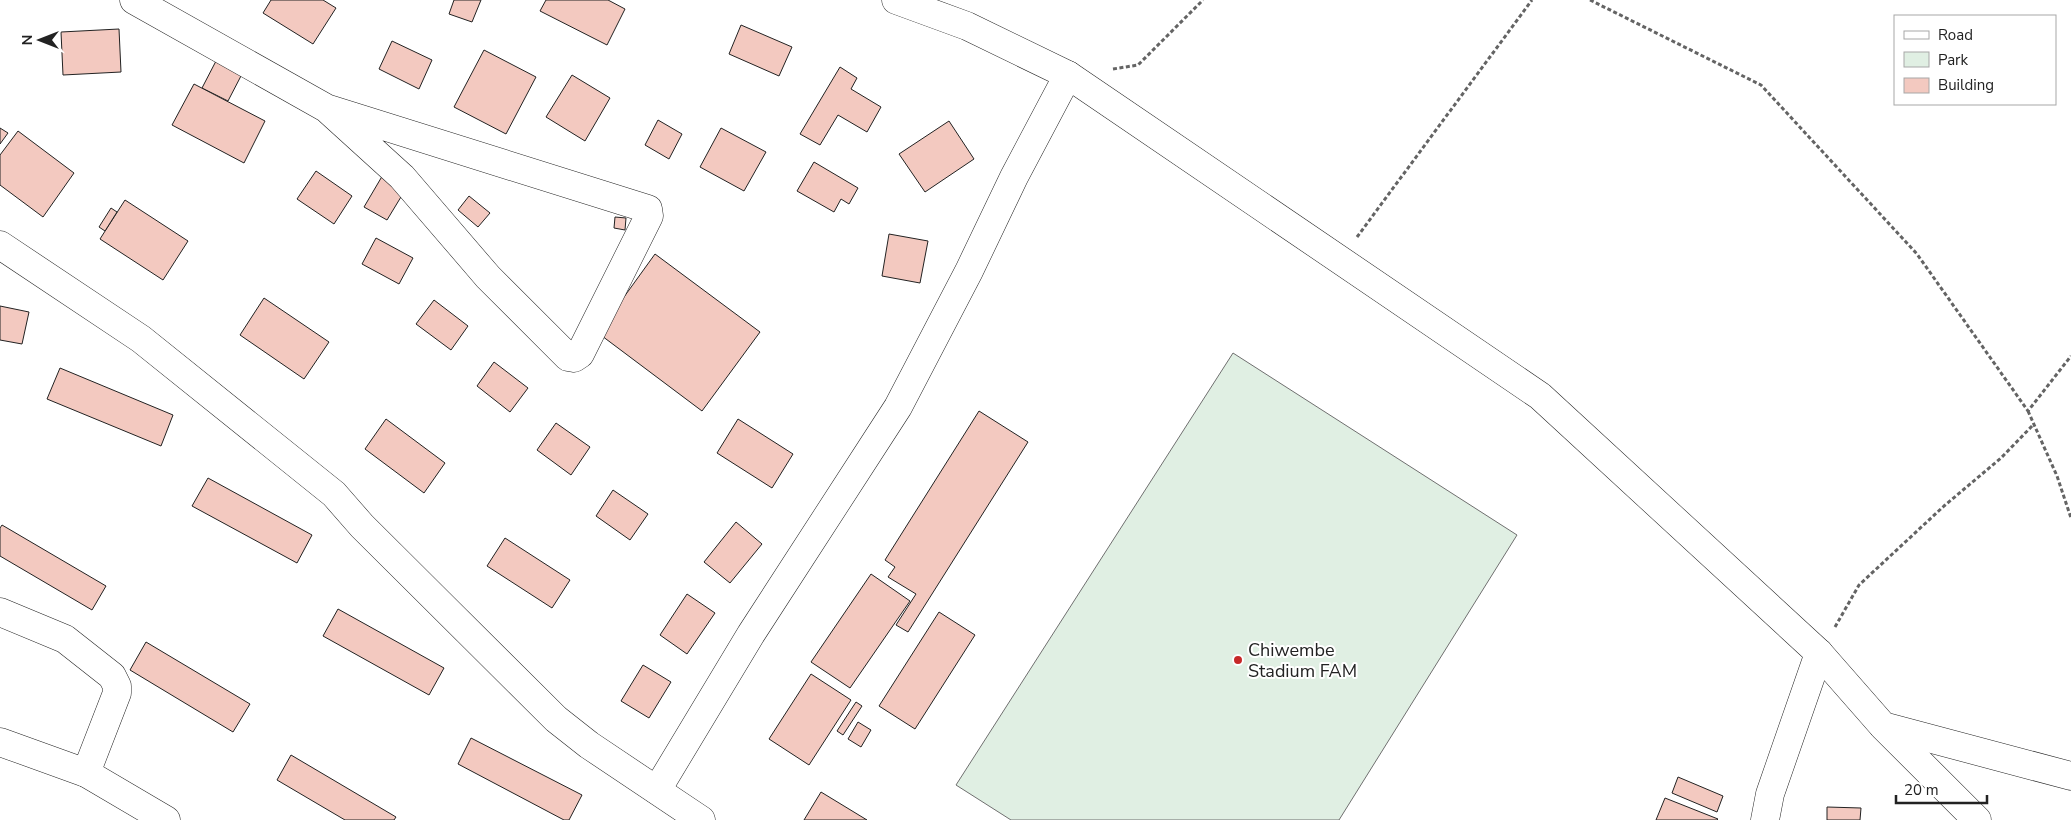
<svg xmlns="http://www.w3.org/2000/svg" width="2071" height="820" font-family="'Nunito Sans',sans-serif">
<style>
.green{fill:#e0efe3;stroke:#6f6f6f}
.building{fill:#f3c9c0;stroke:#222}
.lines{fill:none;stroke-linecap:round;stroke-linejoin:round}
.street-casing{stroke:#222;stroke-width:29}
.path{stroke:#646464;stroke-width:3;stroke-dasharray:4 2.5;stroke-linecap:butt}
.street{stroke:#fff;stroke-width:28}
.poi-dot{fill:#c62828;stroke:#fff;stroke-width:2}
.labels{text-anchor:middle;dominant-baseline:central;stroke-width:4;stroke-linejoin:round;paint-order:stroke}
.poi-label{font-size:18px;fill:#222;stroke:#fff;text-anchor:start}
</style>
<rect width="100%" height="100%" fill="#fff"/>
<polygon class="green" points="1233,353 1517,535 1339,820 1011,820 956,785"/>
<g class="building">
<polygon points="271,0 323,0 336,8 313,44 263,13"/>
<polygon points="454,0 481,0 472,22 449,14"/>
<polygon points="546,0 608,0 625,9 607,45 540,11"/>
<polygon points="741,25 792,47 779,76 729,54"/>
<polygon points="119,29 121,72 63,75 61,32"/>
<polygon points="392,41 432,60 419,89 379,69"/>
<polygon points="484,50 536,77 506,134 454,107"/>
<polygon points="216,61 242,74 228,101 202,88"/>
<polygon points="840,67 857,78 851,89 881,107 867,132 838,115 820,145 800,134"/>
<polygon points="572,75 610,98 585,141 546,117"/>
<polygon points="194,84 265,121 244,163 172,125"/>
<polygon points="658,120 682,134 669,159 645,145"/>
<polygon points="949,121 974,159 925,192 899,154"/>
<polygon points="0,128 8,133 0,144"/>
<polygon points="721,128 766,152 744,191 700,167"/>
<polygon points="18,131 74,173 43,217 0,185 0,155"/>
<polygon points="814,162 858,188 849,204 841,199 834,212 797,191"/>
<polygon points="316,171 352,196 334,224 297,199"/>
<polygon points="384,173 407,187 387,220 364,207"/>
<polygon points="469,196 490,213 478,227 458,210"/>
<polygon points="125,200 188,241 163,280 100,239"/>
<polygon points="111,208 117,212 105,231 99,227"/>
<polygon points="615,217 626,218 625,230 614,228"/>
<polygon points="889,234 928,241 920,283 882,276"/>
<polygon points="376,238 413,258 399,284 362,264"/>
<polygon points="655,254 760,332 702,411 598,333"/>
<polygon points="264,298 329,342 304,379 240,335"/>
<polygon points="434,300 468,326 451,350 416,324"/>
<polygon points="0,306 29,312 22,344 0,340"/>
<polygon points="494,362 528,388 510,412 477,386"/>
<polygon points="60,368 173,415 161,446 47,399"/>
<polygon points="979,411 1028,442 908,632 896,625 916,594 888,577 895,567 885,560"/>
<polygon points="386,419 445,463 424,493 365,449"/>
<polygon points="738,419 793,454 772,488 717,453"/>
<polygon points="556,423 590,447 571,475 537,450"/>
<polygon points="208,478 312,535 297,563 192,506"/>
<polygon points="613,490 648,514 630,540 596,516"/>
<polygon points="736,522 762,544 730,583 704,562"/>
<polygon points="2,525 106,586 92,610 0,556 0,528"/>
<polygon points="505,538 570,580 552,608 487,566"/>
<polygon points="871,574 910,601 850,688 811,662"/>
<polygon points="687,594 715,613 687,654 660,635"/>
<polygon points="338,609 444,668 429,695 323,636"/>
<polygon points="939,612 975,635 915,729 879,706"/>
<polygon points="146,642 250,704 233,732 130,670"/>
<polygon points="643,665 671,682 649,718 621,701"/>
<polygon points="811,674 851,700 809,765 769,739"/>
<polygon points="856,702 862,706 843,735 837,731"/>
<polygon points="858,722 871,730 861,747 848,739"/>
<polygon points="471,738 582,795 569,820 564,820 458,764"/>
<polygon points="291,755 396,817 394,820 345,820 277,780"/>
<polygon points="1678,777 1723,796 1717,812 1672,793"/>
<polygon points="821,792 867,820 804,820"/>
<polygon points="1665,798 1718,819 1717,820 1656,820"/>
<polygon points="1827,807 1861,808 1860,820 1827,820"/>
</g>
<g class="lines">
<g class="street-casing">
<g id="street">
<polyline points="134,0 326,108 402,177 488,277 568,357 574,358 580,354 649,216 648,209 326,108"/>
<polyline points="896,0 967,26 1068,75 1540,396 1819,653 1883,726 2071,776"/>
<polyline points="0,245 141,339 334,494 362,526 556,719 589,745 701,820"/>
<polyline points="0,612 65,639 112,676 117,686 117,693 86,773"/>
<polyline points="1884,727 1977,820"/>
<polyline points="0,742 86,773 166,820"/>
<polyline points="657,790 751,634 898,407 969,271 1014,177 1068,75"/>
<polyline points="1765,820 1770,794 1819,653"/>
</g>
</g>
<g class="path">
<polyline points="1590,0 1761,85 1917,254 2028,411 2071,356"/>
<polyline points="1113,69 1138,65 1203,0"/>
<polyline points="1357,237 1532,0"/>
<polyline points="2028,411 2057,476 2071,518"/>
<polyline points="1835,627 1859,585 1944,506 2001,458 2034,424"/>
</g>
<use href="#street" class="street"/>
</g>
<circle class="poi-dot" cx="1238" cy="660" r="5"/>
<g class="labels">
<g class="poi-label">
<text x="1248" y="650">Chiwembe<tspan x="1248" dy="21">Stadium FAM</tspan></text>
</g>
</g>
<rect x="1894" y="15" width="162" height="90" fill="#ffffff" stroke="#a7a7a7"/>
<rect x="1904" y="31" width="25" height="8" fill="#ffffff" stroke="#a7a7a7"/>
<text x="1938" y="40" font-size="15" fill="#222222">Road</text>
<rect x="1904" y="52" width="25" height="15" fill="#e0efe3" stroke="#a7a7a7"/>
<text x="1938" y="65" font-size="15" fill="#222222">Park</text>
<rect x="1904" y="78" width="25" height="15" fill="#f3c9c0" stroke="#a7a7a7"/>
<text x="1938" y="90" font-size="15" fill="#222222">Building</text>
<g transform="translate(40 40) rotate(270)" stroke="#ffffff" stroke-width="4" paint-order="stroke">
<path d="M0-4L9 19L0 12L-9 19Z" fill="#222222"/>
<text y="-8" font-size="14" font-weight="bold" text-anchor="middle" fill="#222222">N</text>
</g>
<path d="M1896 795v8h91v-8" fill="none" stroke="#222222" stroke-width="2.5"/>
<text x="1904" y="795" font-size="15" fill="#222222" stroke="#ffffff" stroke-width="4" paint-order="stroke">20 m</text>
</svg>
